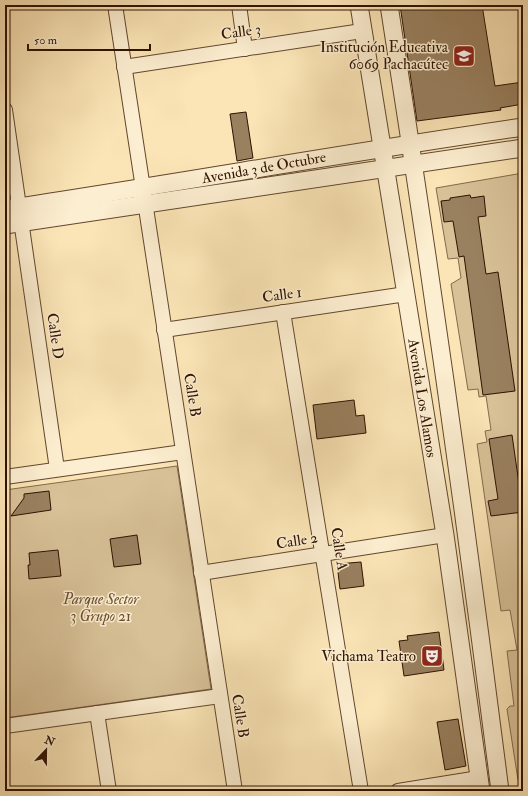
<svg xmlns="http://www.w3.org/2000/svg" width="528" height="796" font-family="'IM FELL Double Pica',serif">
<style>
.green{fill:#d8c197;stroke:#846a4c}
.building{fill:#99805f;stroke:#2f1200}
.lines{fill:none;stroke-linecap:round;stroke-linejoin:round}
.minor-casing{stroke:#62472e;stroke-width:16}
.tertiary-casing{stroke:#62472e;stroke-width:19}
.minor{stroke:#fceed0;stroke-width:14}
.tertiary{stroke:#fceed0;stroke-width:17}
.labels{text-anchor:middle;dominant-baseline:central;stroke-width:3;stroke-linejoin:round;paint-order:stroke}
.street-label{font-size:15px;fill:#2f1200;stroke:#fceed0}
.poi-label{font-size:15px;fill:#2f1200;stroke:#fceed0;text-anchor:end}
.park-label{font-size:15px;font-style:italic;fill:#6a4f35;stroke:#fceed0}
</style>
<rect width="100%" height="100%" fill="#fbe5b6"/>
<filter id="stains"><feTurbulence type="fractalNoise" baseFrequency=".005" numOctaves="4"/><feColorMatrix values="0 0 0 0 .2 0 0 0 0 .09 0 0 0 0 .02 0 0 0 .5 -.17"/></filter>
<radialGradient id="worn" r=".72"><stop offset=".6" stop-color="#630" stop-opacity="0"/><stop offset="1" stop-color="#630" stop-opacity=".3"/></radialGradient>
<g class="green">
<polygon points="523,173 523,779 518,780 507,709 510,706 514,706 507,651 517,650 510,610 501,611 477,444 487,442 485,431 491,430 486,396 479,397 478,389 468,390 451,284 461,278 458,258 448,259 436,188"/>
<polygon points="177,466 211,689 5,718 5,490"/>
</g>
<g class="building">
<polygon points="400,5 482,5 495,86 523,82 523,104 500,108 501,110 417,121"/>
<polygon points="246,112 253,158 237,161 230,114"/>
<polygon points="470,195 471,198 484,196 486,216 478,217 486,274 498,272 515,391 483,395 464,256 459,257 453,221 444,222 441,201 450,200 450,198"/>
<polygon points="354,400 356,416 364,415 366,433 317,439 313,405"/>
<polygon points="512,435 523,512 491,516 488,501 498,499 489,439"/>
<polygon points="49,491 51,510 11,516 24,498 24,494"/>
<polygon points="137,535 141,564 114,567 110,539"/>
<polygon points="58,550 61,576 29,579 28,565 30,565 29,553"/>
<polygon points="361,562 364,586 340,589 337,564"/>
<polygon points="439,632 444,670 404,676 399,641 408,640 407,636"/>
<polygon points="458,719 466,766 445,770 437,722"/>
</g>
<g class="lines">
<g class="minor-casing">
<g id="minor">
<polyline points="115,5 235,791"/>
<polyline points="239,5 245,49"/>
<polyline points="124,67 362,31"/>
<polyline points="5,110 57,469"/>
<polyline points="283,312 361,791"/>
<polyline points="164,330 406,294"/>
<polyline points="5,477 183,452"/>
<polyline points="201,573 445,535"/>
<polyline points="97,713 109,791"/>
<polyline points="5,726 220,696"/>
<polyline points="398,791 479,778"/>
</g>
</g>
<g class="tertiary-casing">
<g id="tertiary">
<polyline points="359,5 445,535 481,791"/>
<path d="M 389,5 C 430,267 467,529 500,791"/>
<path d="M 5,209 C 178,183 350,152 523,127"/>
<polyline points="5,225 523,148"/>
</g>
</g>
<use href="#minor" class="minor"/>
<use href="#tertiary" class="tertiary"/>
</g>
<defs>
<g id="school-square" transform="scale(1.15)"><rect x="-9" y="-9" width="18" height="18" rx="4" fill="#8f2418" stroke="#fceed0"/><path d="M0-5L7-2L0 1L-7-2ZM-4 1L0 2.5L4 1V4Q0 6-4 4Z" fill="#fff"/></g>
<g id="theatre-square" transform="scale(1.15)"><rect x="-9" y="-9" width="18" height="18" rx="4" fill="#8f2418" stroke="#fceed0"/><path d="M-5-5.5Q0-4 5-5.5V0Q5 5 0 6Q-5 5-5 0ZM-3.3-2.5H-1v1.5H-3.3ZM1-2.5H3.3v1.5H1ZM-2.8 1Q0 5.5 2.8 1Z" fill="#fff"/></g>
</defs>
<g fill-rule="evenodd">
<use href="#school-square" x="464" y="56"/>
<use href="#theatre-square" x="432" y="656"/>
</g>
<g class="labels">
<g class="street-label">
<text transform="translate(241 32) rotate(-8)">Calle 3</text>
<text transform="translate(264 168) rotate(-10)">Avenida 3 de Octubre</text>
<text transform="translate(282 295) rotate(-8)">Calle 1</text>
<text transform="translate(55 336) rotate(82)">Calle D</text>
<text transform="translate(192 395) rotate(81)">Calle B</text>
<text transform="translate(422 398) rotate(81)">Avenida Los Alamos</text>
<text transform="translate(297 541) rotate(-9)">Calle 2</text>
<text transform="translate(339 549) rotate(81)">Calle A</text>
<text transform="translate(240 716) rotate(81)">Calle B</text>
</g>
<g class="poi-label">
<text x="448" y="47">Institución Educativa<tspan x="448" dy="17">6069 Pachacútec</tspan></text>
<text x="416" y="656">Vichama Teatro</text>
</g>
<g class="park-label">
<text x="101" y="599">Parque Sector<tspan x="101" dy="17">3 Grupo 21</tspan></text>
</g>
</g>
<rect width="528" height="796" fill="none" stroke="#fbe5b6" stroke-width="20"/>
<rect x="6" y="6" width="516" height="784" fill="none" stroke="#2f1200" stroke-width="2"/>
<rect x="10" y="10" width="508" height="776" fill="none" stroke="#2f1200"/>
<g transform="translate(46 750) rotate(22)" stroke="#fceed0" stroke-width="3" paint-order="stroke">
<path d="M0-3L7 15L0 10L-7 15Z" fill="#2f1200"/>
<text y="-6" font-size="11" font-weight="bold" text-anchor="middle" fill="#2f1200">N</text>
</g>
<path d="M28 44v6h122v-6" fill="none" stroke="#2f1200" stroke-width="2"/>
<text x="34" y="44" font-size="12" fill="#2f1200" stroke="#fceed0" stroke-width="3" paint-order="stroke">50 m</text>
<rect width="100%" height="100%" filter="url(#stains)"/>
<rect width="100%" height="100%" fill="url(#worn)"/>
</svg>
